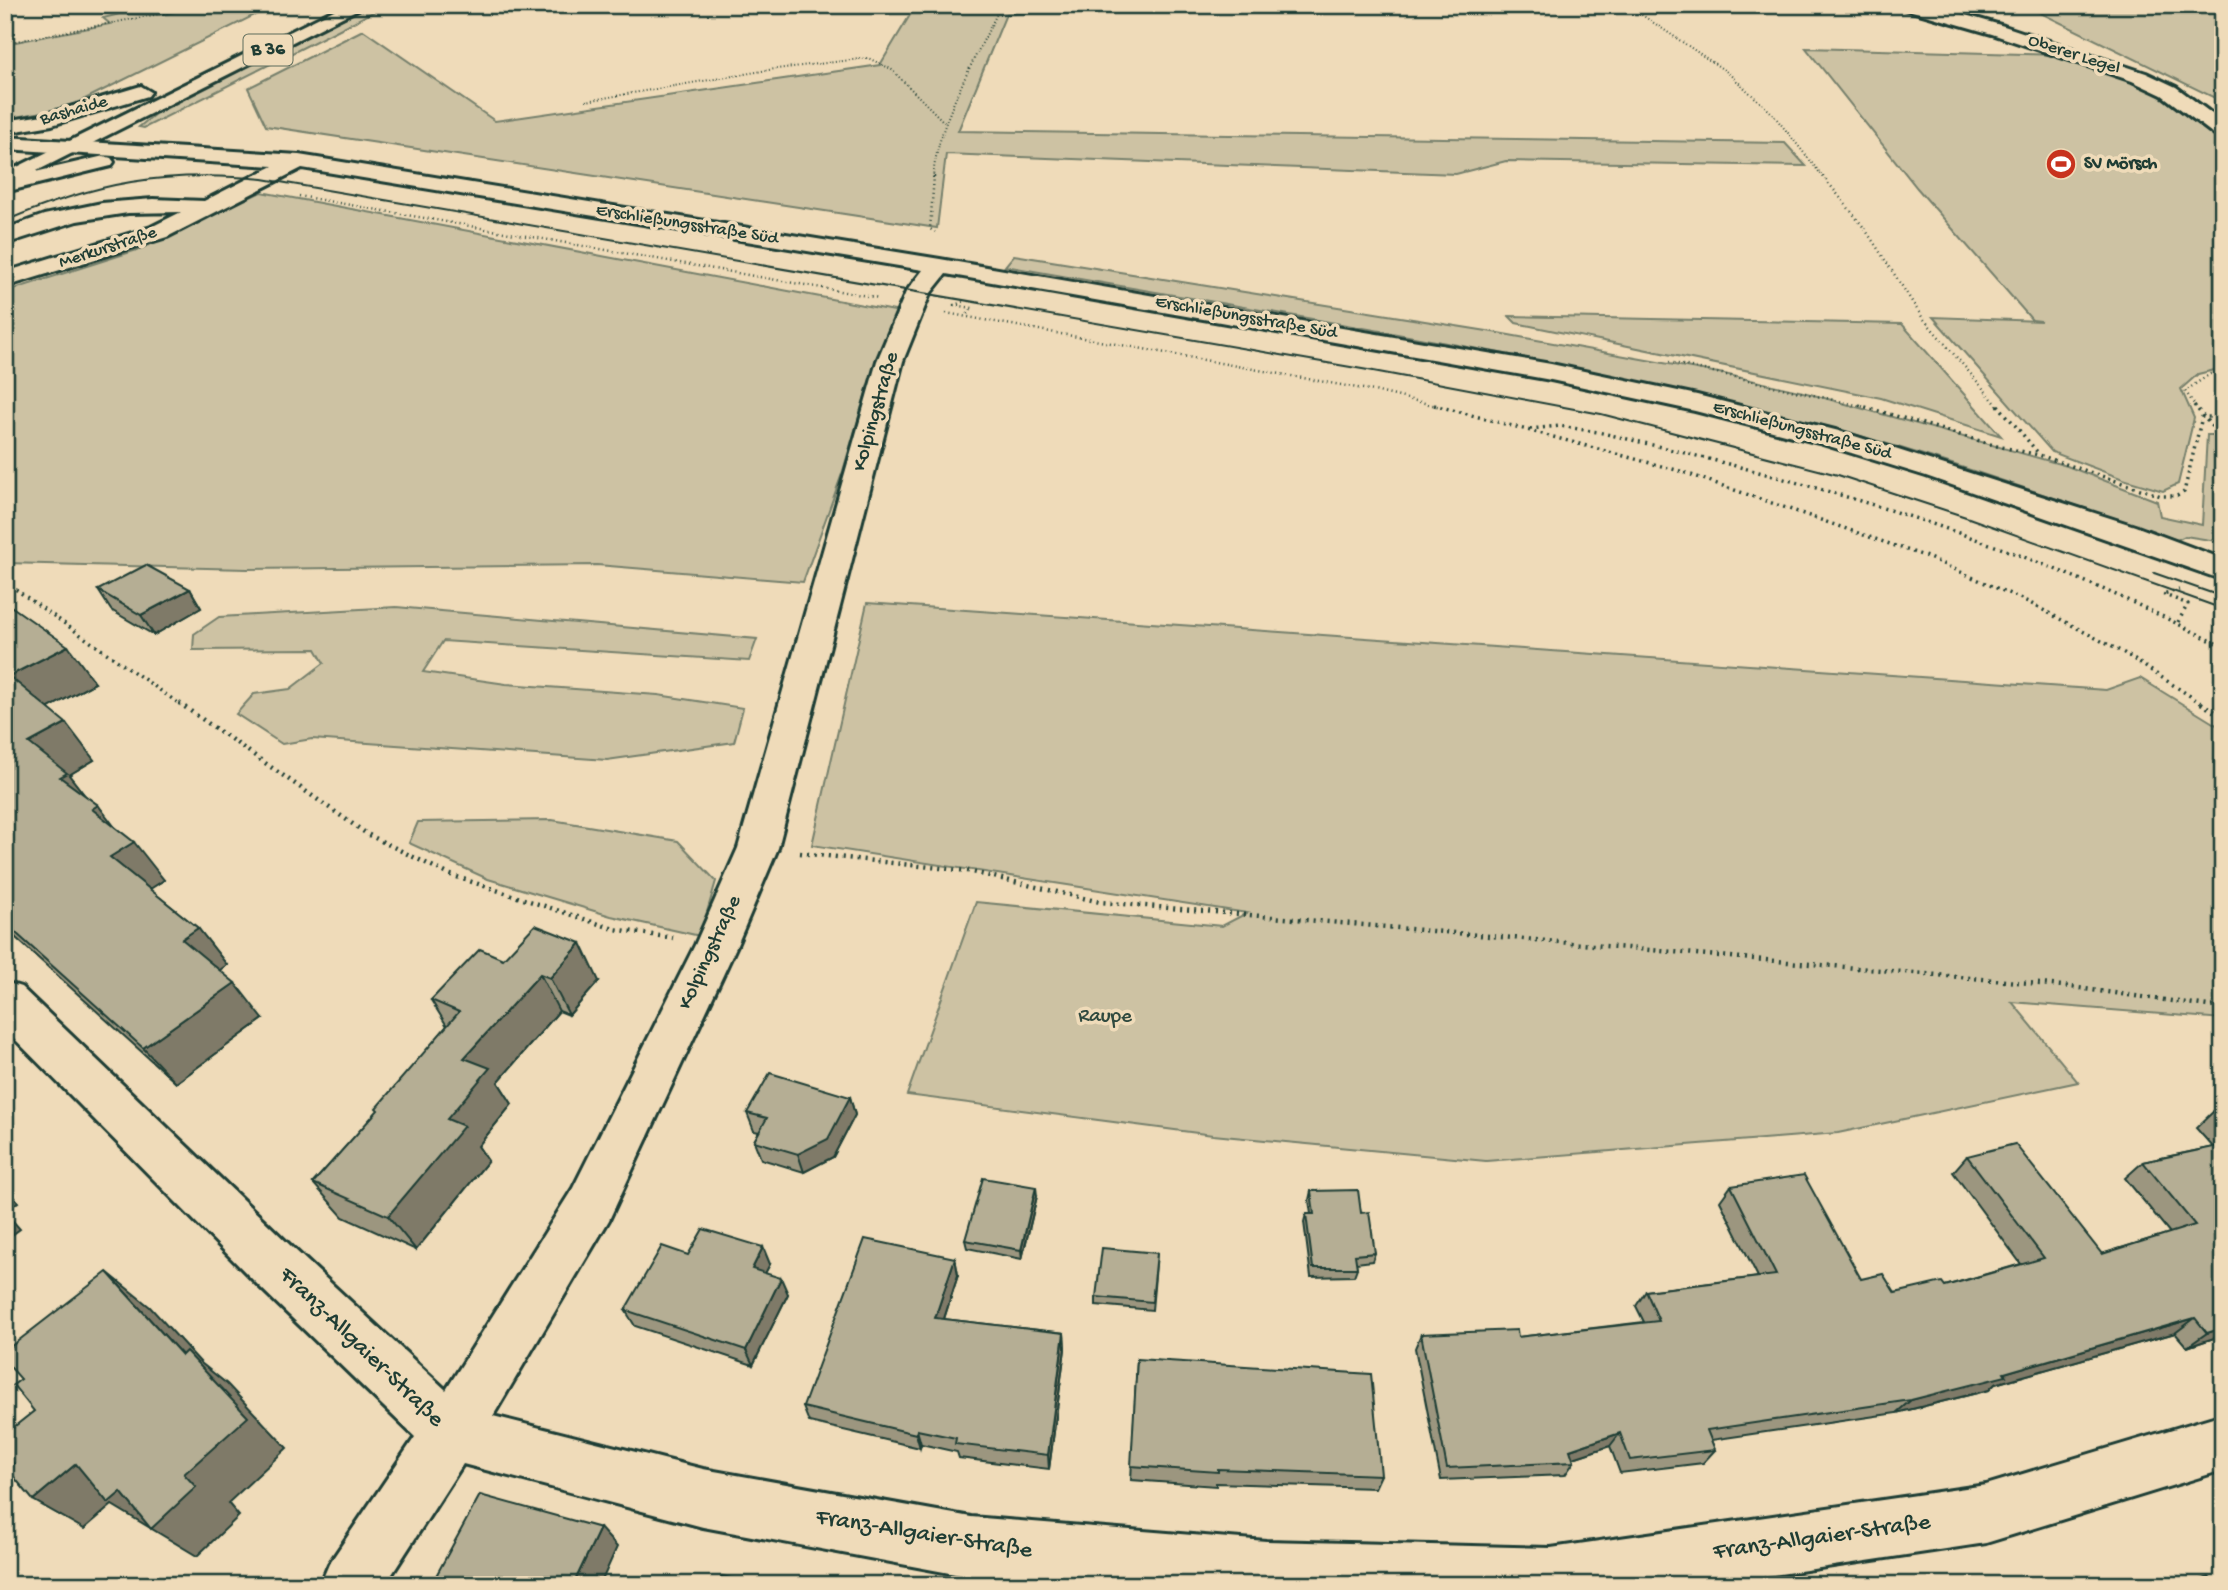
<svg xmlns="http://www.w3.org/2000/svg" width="2228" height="1590" font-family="'Gochi Hand',sans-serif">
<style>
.green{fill:#cdc2a3;stroke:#76806c;stroke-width:2}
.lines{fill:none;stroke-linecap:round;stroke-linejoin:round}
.street-casing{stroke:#1f3d34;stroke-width:6}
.primary-casing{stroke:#1f3d34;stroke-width:6}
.path-far3{stroke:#1f3d34;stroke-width:2;stroke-dasharray:1 2.5;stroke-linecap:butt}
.path-far2{stroke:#1f3d34;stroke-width:2.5;stroke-dasharray:1 3.5;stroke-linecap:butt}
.path-far1{stroke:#1f3d34;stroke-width:3.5;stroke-dasharray:2 4.5;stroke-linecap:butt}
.path{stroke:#1f3d34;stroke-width:4.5;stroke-dasharray:2 5;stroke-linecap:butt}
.street{fill:#efdbb9;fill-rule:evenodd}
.primary{fill:#efdbb9;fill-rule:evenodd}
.tram{stroke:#1f3d34;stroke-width:2}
.wall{fill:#9c967f;stroke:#1f3d34;stroke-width:2}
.shaded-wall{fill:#7f7a68;stroke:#1f3d34;stroke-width:2}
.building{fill:#b5ae94;stroke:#1f3d34;stroke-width:2}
.labels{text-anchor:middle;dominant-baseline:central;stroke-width:7;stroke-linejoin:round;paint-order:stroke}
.far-street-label{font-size:18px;fill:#1f3d34;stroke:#efdbb9}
.far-poi-label{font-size:18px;font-weight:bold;fill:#1f3d34;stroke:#efdbb9;text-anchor:start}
.shield{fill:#efdbb9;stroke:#5d6c5c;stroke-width:2}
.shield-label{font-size:19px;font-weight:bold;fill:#1f3d34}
.street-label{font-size:21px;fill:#1f3d34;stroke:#efdbb9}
.park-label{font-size:21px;fill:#304a3f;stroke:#efdbb9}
.near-street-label{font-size:24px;fill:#1f3d34;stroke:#efdbb9}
</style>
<rect width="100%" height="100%" fill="#efdbb9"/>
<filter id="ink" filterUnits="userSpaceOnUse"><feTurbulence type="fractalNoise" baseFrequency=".0143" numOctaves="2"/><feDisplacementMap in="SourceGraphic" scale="14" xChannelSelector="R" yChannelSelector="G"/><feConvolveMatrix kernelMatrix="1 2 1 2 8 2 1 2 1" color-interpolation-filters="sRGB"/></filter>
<g filter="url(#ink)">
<g class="green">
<polygon points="213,5 275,5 69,107 5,119 5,44 110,24 103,18 120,14 159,15"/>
<polygon points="370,5 387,5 144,128 139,127 155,114"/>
<polygon points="916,5 1141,5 1006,14 958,131 1785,143 1806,166 1506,161 1456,174 946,154 937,228 266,126 248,88 363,30 495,121 880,65"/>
<polygon points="2024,5 2223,5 2223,102"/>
<polygon points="1806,48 2063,55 2137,83 2195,115 2223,140 2223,368 2198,374 2181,389 2194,418 2178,484 2163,491 2123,479 2052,452 1933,317 2041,321 2032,320 1917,188"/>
<polygon points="261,192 900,312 869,382 843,471 803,582 597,565 247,569 5,563 5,292 140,249"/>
<path d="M 1014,255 L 1487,331 L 1724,374 L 1803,392 L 2067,466 L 2157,501 L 2160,516 L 2202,525 L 2207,435 L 2214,435 L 2223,444 L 2223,542 L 2185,536 L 2177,540 C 2047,496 1917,449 1784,415 C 1528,351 1265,312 1005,266 Z"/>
<polygon points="1509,316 1902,324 2001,436 1881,398 1516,323"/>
<polygon points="867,603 2106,690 2140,678 2223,729 2223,1019 2012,1002 2078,1082 1838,1133 1486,1161 1213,1135 907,1095 976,902 1222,926 1247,913 812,845"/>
<polygon points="396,607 757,639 749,661 443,641 423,672 506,684 658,695 743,708 734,742 607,760 312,739 282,744 236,714 254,694 290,689 324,663 316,649 193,650 194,634 219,617"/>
<polygon points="552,820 678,841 716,881 700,936 611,916 488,879 409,843 418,822"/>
</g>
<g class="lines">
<g class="street-casing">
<g id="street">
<polygon points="1903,5 1930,5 2004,26 2146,73 2176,87 2223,122 2223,138 2216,136 2162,95 2132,81 1992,34 1905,9"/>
<polygon points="141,86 151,92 148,96 52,125 5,133 5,121 43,115"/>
<polygon points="5,137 299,155 940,259 1551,364 1697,395 1839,431 2135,526 2223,559 2223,580 1926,476 1819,443 1695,411 1551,380 946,274 930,294 903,361 778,848 737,945 609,1220 493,1416 703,1469 971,1517 1266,1541 1551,1548 1986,1485 2223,1414 2223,1470 1986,1543 1707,1585 1069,1585 971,1577 703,1527 463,1464 385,1585 320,1585 329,1564 415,1437 258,1285 5,1029 5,982 21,987 294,1249 446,1390 573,1188 695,945 738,848 877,361 906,292 923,270 302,168 167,237 5,287 5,272 151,227 181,212 128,213 77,221 5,244 5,229 44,215 102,203 153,199 204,201 273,166 5,149"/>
<polygon points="104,156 111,158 114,162 111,166 5,192 5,179"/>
</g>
</g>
<g class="primary-casing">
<polygon id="primary" points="344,5 366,5 5,187 5,173"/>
</g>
<g class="path-far3">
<polyline points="1627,5 1727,72 1772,113 1824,178"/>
<polyline points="5,43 207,5"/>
<polyline points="586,101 768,70 868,58 891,69 946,124"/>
<path d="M 933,178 C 937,122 977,56 1001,5"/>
</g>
<g class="path-far2">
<polyline points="934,176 930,229 935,232"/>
<polyline points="1823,176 1865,229 1922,317 1999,407"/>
<polyline points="299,196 879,298"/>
<polyline points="963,302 954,305 973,308 965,316"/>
<polyline points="946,313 1374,391 1441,407"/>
<polyline points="1669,362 1865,407"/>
<polyline points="2196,407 2185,391 2210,374 2223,373"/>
</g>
<g class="path-far1">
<polyline points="1434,405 1680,471 1927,557 2028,602 2124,653 2204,705"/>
<polyline points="1859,405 1997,446 2039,455 2161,496 2177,496 2184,492 2202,417 2223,417"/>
<polyline points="1998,405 2039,454"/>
<polyline points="2194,405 2223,440"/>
<path d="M 1530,429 L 1560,426 L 1598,432 C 1816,483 2025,542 2223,647"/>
<polyline points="5,582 181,705"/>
<polyline points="2178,622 2188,604 2162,594 2179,590"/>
</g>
<g class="path">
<polyline points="179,703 367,834 448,874 614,929 673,938"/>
<polyline points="2201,703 2223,717"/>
<polyline points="800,853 968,871 1100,902 2063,986 2223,1008"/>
</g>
<use href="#street" class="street"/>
<use href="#primary" class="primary"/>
<g class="tram">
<path d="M 5,221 C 97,182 163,170 263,179 L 1368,370 L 1601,414 L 1838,475 L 1966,517 L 2223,609"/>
<polyline points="2154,573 2223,597"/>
</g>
</g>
<g class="wall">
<polygon points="190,589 201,608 154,635 111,610 98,590"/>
<polygon points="5,602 95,683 48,708 94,760 69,775 85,796 98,805 114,827 164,880 149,889 198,928 227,965 219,970 263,1019 176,1083 5,928"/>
<polygon points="503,959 599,981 569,1015 559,1011 498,1082 512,1104 478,1146 488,1161 416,1250 343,1217 313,1183 378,1111 447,1026 431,1000"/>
<polygon points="850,1097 855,1115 833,1157 804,1172 761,1159 754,1141 759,1132 754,1131 747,1113"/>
<polygon points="2223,1109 2223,1335 2187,1347 2175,1333 1995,1384 1989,1390 1896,1413 1711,1440 1715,1450 1703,1463 1620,1473 1610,1446 1573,1458 1574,1462 1565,1475 1441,1480 1415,1348 1421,1334 1518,1337 1644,1322 1636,1306 1646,1291 1758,1277 1720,1201 1731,1186 1861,1279 1895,1293 1945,1286 2021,1264 1953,1172 1967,1156 2102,1254 2170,1233 2125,1178 2143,1162 2213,1147 2196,1128 2214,1111"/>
<polygon points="1311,1191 1361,1213 1375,1253 1372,1261 1356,1263 1357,1268 1354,1276 1311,1277 1304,1222 1306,1214 1311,1214 1309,1200"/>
<polygon points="1037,1196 1022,1259 967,1248 965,1240"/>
<polygon points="1157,1253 1152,1310 1096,1305 1096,1297"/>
<polygon points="688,1255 770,1264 765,1273 788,1294 753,1365 635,1326 625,1310"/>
<polygon points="955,1258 958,1275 944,1319 1064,1333 1065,1349 1049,1469 959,1458 957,1452 921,1444 920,1448 809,1422 803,1407"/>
<polygon points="1137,1359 1381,1475 1375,1488 1216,1483 1216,1486 1131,1480"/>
</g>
<g class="shaded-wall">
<polygon points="190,589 201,608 154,635 141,615"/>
<polygon points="68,646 95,683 38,714 9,676"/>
<polygon points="66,723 94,760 69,775 94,807 98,805 127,843 90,815 29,743"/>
<polygon points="134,842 164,880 141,895 110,857"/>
<polygon points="198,928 227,965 211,976 182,939"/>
<polygon points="581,943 599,981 569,1015 550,978"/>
<polygon points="540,974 559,1011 498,1082 512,1104 478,1146 488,1161 416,1250 388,1216 447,1119 464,1058"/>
<polygon points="235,983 263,1019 176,1083 143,1048"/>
<polygon points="850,1097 855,1115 833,1157 804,1172 798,1154"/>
<polygon points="1036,1187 1037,1196 1022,1259 1021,1250"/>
<polygon points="5,1188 18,1202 5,1211"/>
<polygon points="5,1212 20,1229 5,1240"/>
<polygon points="763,1247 770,1264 759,1285 752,1269"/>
<polygon points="955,1258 958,1275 939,1334 935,1318"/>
<polygon points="107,1272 150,1307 201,1363 227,1384 287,1448 228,1503 239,1516 197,1556 112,1505 84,1529 33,1500 76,1464 184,1474 182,1355"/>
<polygon points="781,1278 788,1294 753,1365 746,1350"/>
<polygon points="2195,1318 2175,1333 1995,1384 1989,1390 1896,1413 1911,1400"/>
<polygon points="2223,1328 2223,1335 2187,1347 2207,1333"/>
<polygon points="1064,1333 1065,1349 1049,1469 1048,1455"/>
<polygon points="917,1430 921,1444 920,1448 916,1434"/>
<polygon points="1620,1433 1610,1446 1561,1462 1570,1450"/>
<polygon points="600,1528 617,1547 600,1585 573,1585"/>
</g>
<g class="building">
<polygon points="146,565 190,589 141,615 98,590"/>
<polygon points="5,602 68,646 9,676 66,723 29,743 67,773 60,777 98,805 92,809 134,842 110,857 198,928 182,939 235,983 143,1048 5,923"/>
<polygon points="535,925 581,943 550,978 540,974 464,1058 490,1068 447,1119 464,1126 388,1216 313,1183 378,1110 376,1108 459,1012 431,1000 480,949 503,959"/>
<polygon points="770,1073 850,1097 828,1139 798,1154 754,1141 767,1118 747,1113"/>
<polygon points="2223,1109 2223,1121 2214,1111"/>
<polygon points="2015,1144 2102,1254 2195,1225 2143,1162 2223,1145 2223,1328 2207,1333 2195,1318 2004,1373 2006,1376 1911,1400 1707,1430 1715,1450 1630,1460 1620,1433 1570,1450 1574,1462 1447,1468 1421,1334 1517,1330 1518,1337 1659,1321 1646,1291 1776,1275 1731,1186 1804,1175 1861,1279 1883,1274 1895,1293 1942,1282 1945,1286 2044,1258 1967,1156"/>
<polygon points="983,1178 1036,1187 1021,1250 965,1240"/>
<polygon points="1358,1190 1361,1213 1369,1212 1375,1253 1355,1255 1357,1268 1313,1268 1306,1214 1314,1214 1311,1191"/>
<polygon points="703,1229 763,1247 752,1269 781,1278 746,1350 625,1310 662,1246 688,1255"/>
<polygon points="865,1239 955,1258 935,1318 1064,1333 1048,1455 955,1444 956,1438 917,1430 916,1434 803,1407"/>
<polygon points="1102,1248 1157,1253 1152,1302 1096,1297"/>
<polygon points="107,1272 182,1355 186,1351 248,1417 184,1474 196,1487 151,1529 121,1492 108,1503 76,1464 33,1500 8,1470 14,1464 5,1454 5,1434 34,1411 13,1385 21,1379 5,1361 5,1351"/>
<polygon points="1137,1359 1371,1374 1381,1475 1218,1469 1218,1472 1131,1466"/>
<polygon points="480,1495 600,1528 573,1585 431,1585"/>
<polygon points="722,1576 762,1585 719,1585"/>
<polygon points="2209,1577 2215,1585 2187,1585"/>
</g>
</g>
<defs>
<g id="stadium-disc" transform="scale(1.575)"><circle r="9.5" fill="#c8321e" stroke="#efdbb9"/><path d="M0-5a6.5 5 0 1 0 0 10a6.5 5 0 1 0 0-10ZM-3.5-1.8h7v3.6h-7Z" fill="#fff"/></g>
</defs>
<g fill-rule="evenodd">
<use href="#stadium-disc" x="2061" y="164"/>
</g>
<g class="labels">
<g class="far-street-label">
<text transform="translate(2074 55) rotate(18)">Oberer Legel</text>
<text transform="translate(74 111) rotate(-16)">Bashaide</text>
<text transform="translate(687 225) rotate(9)">Erschließungsstraße Süd</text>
<text transform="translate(108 248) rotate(-18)">Merkurstraße</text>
<text transform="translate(1246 318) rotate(10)">Erschließungsstraße Süd</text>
<text transform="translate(1802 431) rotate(15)">Erschließungsstraße Süd</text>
</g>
<g class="far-poi-label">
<text x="2084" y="164">SV Mörsch</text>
</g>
<rect class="shield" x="243.5" y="34.5" width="49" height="31" rx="5"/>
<g class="shield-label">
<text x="268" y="50">B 36</text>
</g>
<g class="street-label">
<text transform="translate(877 412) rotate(-74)">Kolpingstraße</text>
<text transform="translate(711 953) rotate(-65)">Kolpingstraße</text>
</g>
<g class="park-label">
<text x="1105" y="1017">Raupe</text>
</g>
<g class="near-street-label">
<text transform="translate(361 1348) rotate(44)">Franz-Allgaier-Straße</text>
<text transform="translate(924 1535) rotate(9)">Franz-Allgaier-Straße</text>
<text transform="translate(1822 1538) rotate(-8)">Franz-Allgaier-Straße</text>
</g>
</g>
<rect width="2228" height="1590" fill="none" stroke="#efdbb9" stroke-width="28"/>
<rect x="14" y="14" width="2200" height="1562" fill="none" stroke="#1f3d34" stroke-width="2.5" filter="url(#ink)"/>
</svg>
